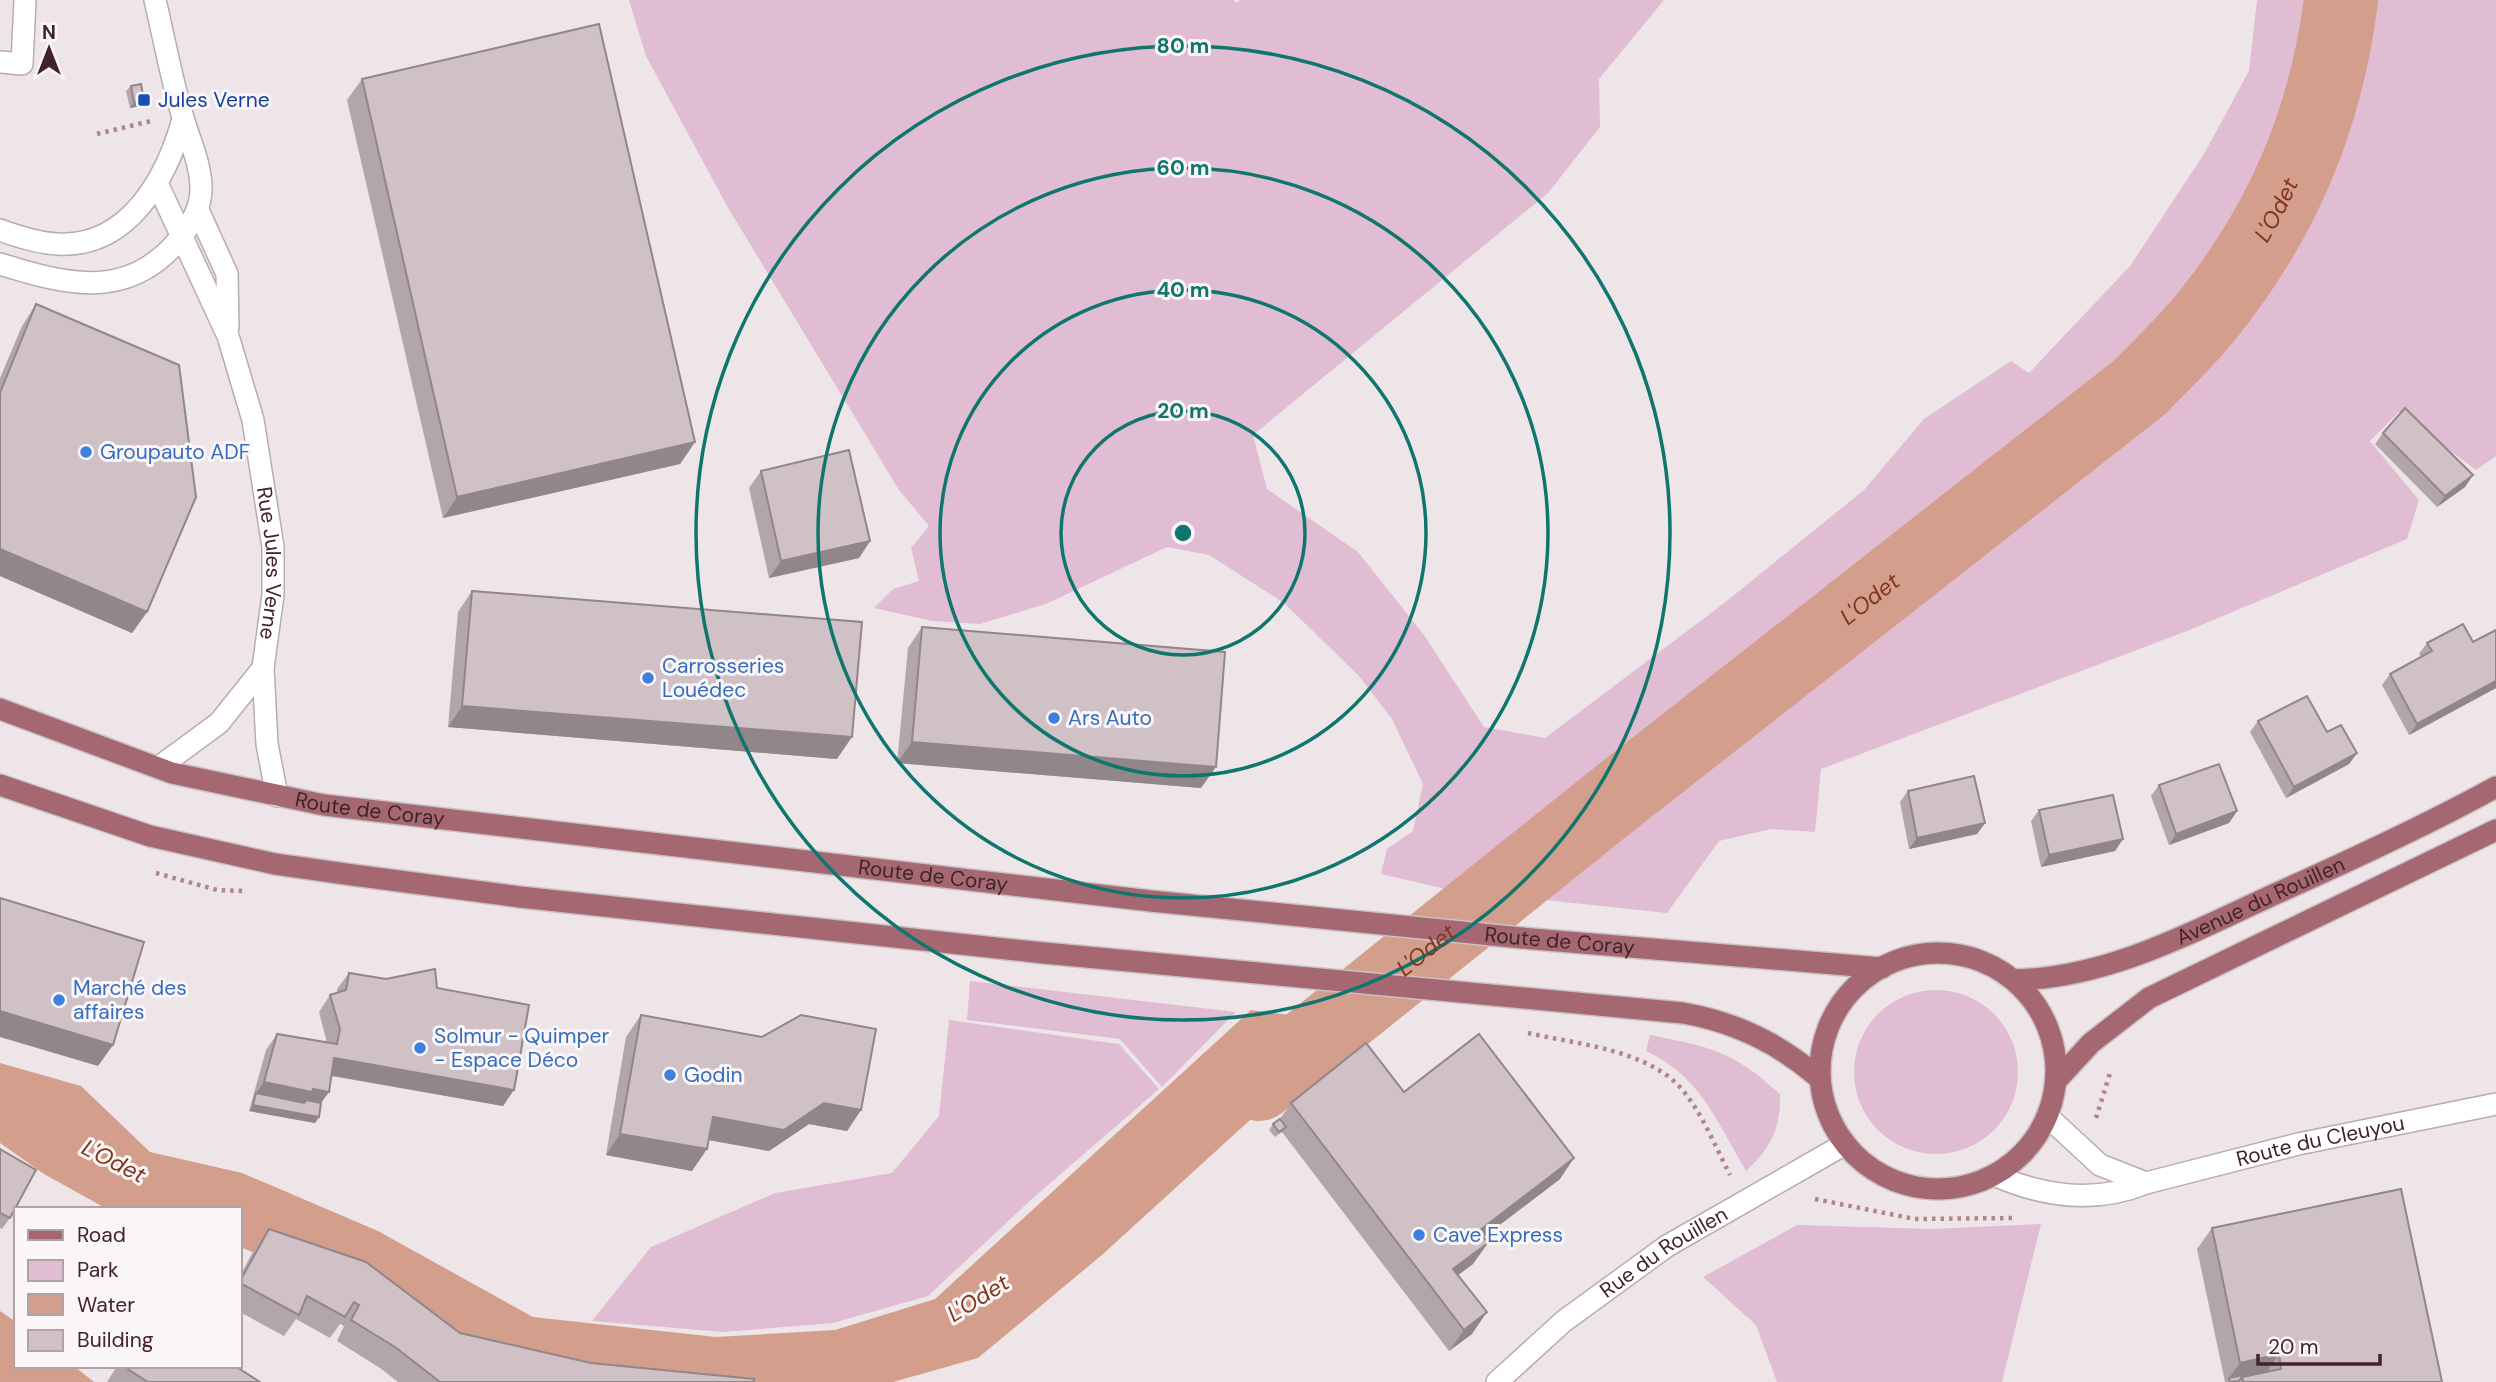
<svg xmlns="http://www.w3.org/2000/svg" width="2496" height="1382" font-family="'DM Sans',sans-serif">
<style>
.green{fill:#e0bdd3}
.water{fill:#d49e8c}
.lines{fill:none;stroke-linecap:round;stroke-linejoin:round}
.river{stroke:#d49e8c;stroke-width:74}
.minor-casing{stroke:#baabae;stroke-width:24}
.major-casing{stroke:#cac1c3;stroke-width:24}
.path{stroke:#b3848e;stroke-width:4.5;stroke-dasharray:3.5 5;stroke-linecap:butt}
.minor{stroke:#fff;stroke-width:21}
.major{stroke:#a56872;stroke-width:21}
.wall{fill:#b2a6aa}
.shaded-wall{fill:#91878b}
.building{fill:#cfc1c6;stroke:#91878b;stroke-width:2}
.ring{fill:none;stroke:#0f766e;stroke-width:3.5}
.transit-dot{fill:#1a4fb4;stroke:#faf6f8;stroke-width:2.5}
.shop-dot{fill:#3f7fe0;stroke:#faf6f8;stroke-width:2.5}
.labels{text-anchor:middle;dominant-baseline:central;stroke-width:6;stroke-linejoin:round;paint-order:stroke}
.transit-label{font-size:21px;fill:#164399;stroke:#faf6f8;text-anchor:start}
.shop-label{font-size:21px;fill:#366cbe;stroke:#faf6f8;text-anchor:start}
.street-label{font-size:21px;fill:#412328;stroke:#faf6f8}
.water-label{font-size:23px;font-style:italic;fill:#7f361b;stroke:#faf6f8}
.centre{fill:#0f766e;stroke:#faf6f8;stroke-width:3.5}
.ring-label{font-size:21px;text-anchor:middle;font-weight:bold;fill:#0f766e;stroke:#faf6f8;stroke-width:6;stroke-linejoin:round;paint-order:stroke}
</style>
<rect width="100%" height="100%" fill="#eee5e8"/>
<g class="green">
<polygon points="629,0 1234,0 1236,3 1240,0 1664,0 1599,79 1600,127 1548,193 1253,435 1267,489 1358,552 1424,635 1484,727 1545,738 1723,604 1864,490 1924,419 2011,361 2029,373 2130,266 2204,154 2249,71 2257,0 2496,0 2496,456 2476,470 2399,412 2370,441 2419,500 2407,539 2187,631 1821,769 1815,832 1771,829 1719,841 1667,913 1450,890 1381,874 1387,849 1413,831 1423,784 1392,719 1359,676 1284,603 1209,555 1167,547 1046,604 980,624 932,621 874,608 893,589 919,581 911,548 929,526 899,490 727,206 646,56"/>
<polygon points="970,981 1236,1012 1162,1087 1120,1039 967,1020"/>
<circle cx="1936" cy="1072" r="82"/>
<polygon points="949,1020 1119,1044 1159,1089 1033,1198 928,1296 833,1323 723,1332 592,1321 651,1247 775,1193 892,1173 939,1116"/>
<path d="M 1650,1035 C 1711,1047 1733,1051 1780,1094 C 1781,1128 1771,1148 1746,1171 C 1716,1120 1701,1077 1646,1051 Z"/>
<polygon points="2041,1224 2002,1382 1777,1382 1756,1325 1703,1277 1797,1225 1932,1229"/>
</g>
<g class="water">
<polygon points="1251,1010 1387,1027 1261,1110 1103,1254 978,1358 893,1382 569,1382 240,1247 240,1209 107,1209 44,1174 0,1143 0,1063 81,1086 150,1152 242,1173 378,1231 533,1317 716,1337 835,1330 935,1299"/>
<polygon points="0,1311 16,1322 16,1366 74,1366 94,1382 0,1382"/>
</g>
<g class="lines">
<path class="river" id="s1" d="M 1259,1084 L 1613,800 L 2140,387 C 2163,363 2189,339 2210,312 C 2284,219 2326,118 2341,0"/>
<g class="minor-casing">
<g id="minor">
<polyline points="0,62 22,64 25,0"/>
<path id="s2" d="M 157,183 L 228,336 L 253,420 L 273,547 L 273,595 L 263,668 L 267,744 L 277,796"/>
<polyline points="198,210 227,274 228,327"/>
<path d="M 0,230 C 19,237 38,243 58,244 C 129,248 167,177 183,119"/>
<path d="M 0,264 C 65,284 125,301 176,243 C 190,227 202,208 201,186 C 200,160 188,138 182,114 C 171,77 164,38 155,0"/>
<polyline points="159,767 219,723 263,668"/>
<polyline points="2047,1116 2100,1165 2146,1183"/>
<path id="s3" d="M 1994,1175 C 2044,1197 2095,1204 2146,1183 L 2298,1144 L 2496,1104"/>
<path id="s4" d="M 1497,1382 L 1564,1321 L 1667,1246 L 1845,1144"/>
</g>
</g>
<g class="major-casing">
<g id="major">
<path id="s5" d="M 0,709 L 172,773 L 324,805 L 1151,901 L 1522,938 L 1882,968"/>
<path d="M 0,785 L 150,836 L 275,864 L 353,875 L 520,897 L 1044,953 L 1683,1013 C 1735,1022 1780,1044 1819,1078"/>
<circle cx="1938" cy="1071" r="118"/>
<path id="s6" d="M 2014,980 C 2108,978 2190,933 2275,894 C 2349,861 2425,826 2496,787"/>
<polyline points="2056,1081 2091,1043 2149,998 2496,830"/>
</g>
</g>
<g class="path">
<polyline points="97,134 151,121"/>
<polyline points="156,873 217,890 243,891"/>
<path d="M 1528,1033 C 1576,1044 1643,1049 1679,1086 C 1701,1110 1715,1146 1730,1175"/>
<polyline points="2096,1118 2111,1070"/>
<polyline points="1815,1199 1915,1219 2014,1218"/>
</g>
<use href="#minor" class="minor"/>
<use href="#major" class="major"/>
</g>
<g class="wall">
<polygon points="362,79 695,442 680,464 443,518 347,100"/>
<polygon points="131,86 144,100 140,106 130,108 126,91"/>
<polygon points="36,304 147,612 132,633 0,576 0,378 22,326"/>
<polygon points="2383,433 2473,475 2465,487 2437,507 2375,444"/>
<polygon points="761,471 870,541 859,558 769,578 749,488"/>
<polygon points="472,591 837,759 448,727 458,612"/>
<polygon points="922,627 1201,788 897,763 908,648"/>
<polygon points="2496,630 2496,688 2409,735 2382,685 2390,674 2421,657 2419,654 2427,643 2473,642"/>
<polygon points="2258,721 2327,732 2357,753 2349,764 2286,798 2250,732"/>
<polygon points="2159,785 2237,811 2229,823 2169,845 2151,796"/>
<polygon points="1908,791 1985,823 1977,834 1909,849 1900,802"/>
<polygon points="2039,810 2123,839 2115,851 2041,867 2031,821"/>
<polygon points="349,973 437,988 503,1106 331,1076 329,1092 321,1103 319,1117 315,1123 249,1111 266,1050 277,1034 327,1043 319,1012 330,995 337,993 337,989"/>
<polygon points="641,1015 861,1110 847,1131 809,1124 769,1151 708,1140 692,1171 606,1155 626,1037"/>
<polygon points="1404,1092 1560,1179 1484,1237 1473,1264 1458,1275 1472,1334 1449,1351 1282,1132 1275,1137 1269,1130 1273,1124 1280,1119 1291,1103"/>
<polygon points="0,1149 10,1218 2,1229 0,1228"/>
<polygon points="2212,1228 2442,1382 2225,1382 2197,1249"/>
<polygon points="269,1229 460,1333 591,1363 754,1382 398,1382 380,1368 337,1341 344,1326 340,1324 330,1338 296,1319 284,1336 240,1312 240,1276 254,1250"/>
<polygon points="117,1366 235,1366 260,1382 107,1382"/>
</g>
<g class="shaded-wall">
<polygon points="144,100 140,106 130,108 134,102"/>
<polygon points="695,442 680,464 443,518 457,497"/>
<polygon points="2473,475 2465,487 2437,507 2445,496"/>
<polygon points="870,541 859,558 769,578 781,561"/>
<polygon points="0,549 147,612 132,633 0,576"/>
<polygon points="2496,681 2496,688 2409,735 2417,724"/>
<polygon points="462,706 852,737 837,759 448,727"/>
<polygon points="912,742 1216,767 1201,788 897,763"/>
<polygon points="2357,753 2349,764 2286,798 2294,787"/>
<polygon points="2237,811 2229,823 2169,845 2176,834"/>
<polygon points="1985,823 1977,834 1909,849 1917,838"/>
<polygon points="2123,839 2115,851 2041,867 2049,855"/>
<polygon points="0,1011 113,1045 98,1066 0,1037"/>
<polygon points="334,1058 514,1090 503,1106 323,1074"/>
<polygon points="264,1082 313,1089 329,1092 317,1108 256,1093"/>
<polygon points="824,1103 861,1110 847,1131 809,1124 769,1151 698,1138 713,1117"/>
<polygon points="253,1105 319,1117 315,1123 249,1111"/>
<polygon points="620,1134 707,1149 692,1171 606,1155"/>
<polygon points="1574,1158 1560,1179 1464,1252 1479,1231"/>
<polygon points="1488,1243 1473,1264 1438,1290 1453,1269"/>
<polygon points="1487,1312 1472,1334 1449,1351 1464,1330"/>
<polygon points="2279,1354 2264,1376 2229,1378 2240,1363"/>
</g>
<g class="building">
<polygon points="599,24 695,442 457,497 362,79"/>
<polygon points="141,84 144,100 134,102 131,86"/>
<polygon points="36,304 179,365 196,497 147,612 0,549 0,393"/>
<polygon points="2405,408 2473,475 2445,496 2383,433"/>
<polygon points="849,450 870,541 781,561 761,471"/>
<polygon points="472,591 862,622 852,737 462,706"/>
<polygon points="2463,624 2473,642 2496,630 2496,681 2417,724 2390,674 2432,651 2427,643"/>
<polygon points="922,627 1225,652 1216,767 912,742"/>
<polygon points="2307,696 2327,732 2341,725 2357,753 2294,787 2258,721"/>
<polygon points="2219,764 2237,811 2176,834 2159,785"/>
<polygon points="1974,776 1985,823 1917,838 1908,791"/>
<polygon points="2113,795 2123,839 2049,855 2039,810"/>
<polygon points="0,898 144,942 113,1045 0,1011"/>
<polygon points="435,969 437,988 529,1005 514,1090 334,1058 329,1092 313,1089 312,1092 264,1082 277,1034 337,1044 340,1029 330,995 346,990 349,973 386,979"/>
<polygon points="641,1015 762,1037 801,1015 876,1029 861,1110 824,1103 784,1130 713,1117 707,1149 620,1134"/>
<polygon points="1479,1034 1574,1158 1479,1231 1488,1243 1453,1269 1487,1312 1464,1330 1291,1103 1366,1043 1404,1092"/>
<polygon points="256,1093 304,1103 307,1100 321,1103 319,1117 253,1105"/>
<polygon points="1280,1119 1286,1127 1279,1132 1273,1124"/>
<polygon points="0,1149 36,1170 10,1218 0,1213"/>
<polygon points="2401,1189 2442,1382 2243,1382 2242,1377 2281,1369 2279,1354 2240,1363 2212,1228"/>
<polygon points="269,1229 366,1262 460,1333 591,1363 754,1379 754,1382 440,1382 395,1347 351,1320 359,1305 354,1302 345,1317 307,1296 299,1315 240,1283 240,1281"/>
<polygon points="123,1366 235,1366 260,1382 148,1382"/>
<polygon points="2268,1370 2268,1371 2242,1377 2239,1381 2230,1382 2229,1378"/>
</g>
<g class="ring">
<circle cx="1183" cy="533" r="122"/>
<circle cx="1183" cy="533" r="243"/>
<circle cx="1183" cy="533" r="365"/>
<circle cx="1183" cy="533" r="487"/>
</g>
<rect class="transit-dot" x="137" y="93" width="14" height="14" rx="3.5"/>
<g class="shop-dot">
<circle cx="86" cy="452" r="7"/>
<circle cx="648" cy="678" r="7"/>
<circle cx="1054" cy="718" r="7"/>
<circle cx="59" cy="1000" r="7"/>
<circle cx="420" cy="1048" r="7"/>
<circle cx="670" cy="1075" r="7"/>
<circle cx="1419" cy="1235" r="7"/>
</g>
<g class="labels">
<g class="transit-label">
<text x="158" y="100">Jules Verne</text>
</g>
<g class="shop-label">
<text x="100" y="452">Groupauto ADF</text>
<text x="662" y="666">Carrosseries<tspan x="662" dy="24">Louédec</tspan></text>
<text x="1068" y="718">Ars Auto</text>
<text x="73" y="988">Marché des<tspan x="73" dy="24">affaires</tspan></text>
<text x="434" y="1036">Solmur - Quimper<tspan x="434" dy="24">- Espace Déco</tspan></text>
<text x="684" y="1075">Godin</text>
<text x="1433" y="1235">Cave Express</text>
</g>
<g class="street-label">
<text stroke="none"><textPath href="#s2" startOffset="401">Rue Jules Verne</textPath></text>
<text stroke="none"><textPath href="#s5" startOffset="385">Route de Coray</textPath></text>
<text stroke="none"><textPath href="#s5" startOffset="952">Route de Coray</textPath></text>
<text stroke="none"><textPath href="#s6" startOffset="261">Avenue du Rouillen</textPath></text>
<text stroke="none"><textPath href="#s5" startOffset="1582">Route de Coray</textPath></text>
<text stroke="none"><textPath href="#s3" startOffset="336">Route du Cleuyou</textPath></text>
<text stroke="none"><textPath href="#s4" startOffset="212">Rue du Rouillen</textPath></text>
</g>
<g class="water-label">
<text stroke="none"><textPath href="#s1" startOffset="1348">L'Odet</textPath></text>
<text stroke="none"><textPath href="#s1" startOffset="780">L'Odet</textPath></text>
<text stroke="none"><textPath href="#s1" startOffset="214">L'Odet</textPath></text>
<text transform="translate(114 1161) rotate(27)">L'Odet</text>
<text transform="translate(978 1298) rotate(-32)">L'Odet</text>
</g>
</g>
<circle cx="1183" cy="533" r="10" class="centre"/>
<g class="ring-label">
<text x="1183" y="53">80 m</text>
<text x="1183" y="175">60 m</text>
<text x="1183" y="297">40 m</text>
<text x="1183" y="418">20 m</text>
</g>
<rect x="14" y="1207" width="228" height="161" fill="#faf6f8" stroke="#b0a2a5" stroke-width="2"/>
<rect x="28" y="1230" width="35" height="10" fill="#a56872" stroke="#b0a2a5" stroke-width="2"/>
<text x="77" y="1242" font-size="21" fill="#412328">Road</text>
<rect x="28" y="1260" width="35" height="21" fill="#e0bdd3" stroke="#b0a2a5" stroke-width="2"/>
<text x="77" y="1277" font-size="21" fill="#412328">Park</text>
<rect x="28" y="1294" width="35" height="21" fill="#d49e8c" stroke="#b0a2a5" stroke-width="2"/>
<text x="77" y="1312" font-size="21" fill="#412328">Water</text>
<rect x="28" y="1330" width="35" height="21" fill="#cfc1c6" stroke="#b0a2a5" stroke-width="2"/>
<text x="77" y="1347" font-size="21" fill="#412328">Building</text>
<g transform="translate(49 49)" stroke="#faf6f8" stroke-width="5" paint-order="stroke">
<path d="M0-5L12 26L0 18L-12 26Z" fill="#412328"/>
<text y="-10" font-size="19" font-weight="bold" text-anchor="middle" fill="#412328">N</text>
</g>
<path d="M2258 1354v10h122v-10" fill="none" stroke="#412328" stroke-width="3.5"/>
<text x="2268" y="1354" font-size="21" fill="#412328" stroke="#faf6f8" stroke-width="5" paint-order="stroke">20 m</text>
</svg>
